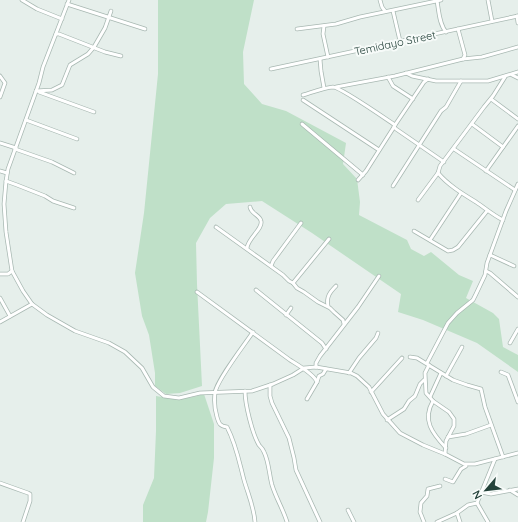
<svg xmlns="http://www.w3.org/2000/svg" width="518" height="522" font-family="Quicksand,sans-serif">
<style>
.green{fill:#bfe0c8}
.lines{fill:none;stroke-linecap:round;stroke-linejoin:round}
.minor-casing{stroke:#a8b8b2;stroke-width:4.5}
.minor{stroke:#fff;stroke-width:3}
.labels{text-anchor:middle;dominant-baseline:central;stroke-width:4;stroke-linejoin:round;paint-order:stroke}
.street-label{font-size:11px;fill:#24423a;stroke:#f7fbf9}
</style>
<rect width="100%" height="100%" fill="#e6efeb"/>
<g class="green">
<polygon points="158,0 254,0 243,52 244,84 262,104 286,111 346,143 343,164 357,179 360,202 359,215 407,240 411,249 424,256 431,252 459,275 473,281 466,298 493,313 499,319 503,347 518,355 518,372 477,343 423,320 398,312 401,294 312,233 262,201 226,204 210,218 196,243 197,284 202,386 180,393 166,394 155,386 155,373 149,335 142,316 135,273 144,213 158,74"/>
<path d="M 204,394 L 214,424 L 214,458 L 208,512 L 206,522 L 143,522 L 143,505 L 154,478 L 156,431 L 156,396 C 174,399 186,400 204,394 Z"/>
</g>
<g class="lines">
<g class="minor-casing">
<g id="minor">
<polyline points="22,0 37,9 62,19"/>
<polyline points="69,0 43,67 39,83 8,169 6,181 4,204 6,232 12,271 23,291 32,304 47,315 75,331 109,343 125,352 142,368 153,387 164,396 179,398 200,393 252,391 273,384 293,375 304,368 316,367 351,373 357,376 369,387 383,414 400,433 423,445 445,454 464,464 475,464 518,453"/>
<polyline points="380,0 382,7 385,11"/>
<polyline points="488,0 492,21"/>
<path d="M 437,1 C 439,11 439,24 446,32"/>
<polyline points="67,4 145,29"/>
<polyline points="393,11 400,41"/>
<polyline points="517,16 518,23"/>
<polyline points="324,26 323,34 328,57"/>
<polyline points="297,29 336,24 360,17 441,0"/>
<polyline points="458,29 465,55 463,59"/>
<polyline points="56,34 59,34 105,52 121,56"/>
<polyline points="320,59 321,71 324,88"/>
<polyline points="271,69 518,16"/>
<polyline points="406,73 412,76 436,81 488,81 518,72"/>
<polyline points="512,75 518,78"/>
<polyline points="0,76 5,83 0,97"/>
<polyline points="388,77 393,86 413,99"/>
<polyline points="336,87 395,76 463,59 482,57 518,47"/>
<polyline points="36,91 52,90 62,85 70,65 88,54 94,47 105,28 111,11"/>
<polyline points="39,92 94,112"/>
<path d="M 303,95 C 313,92 323,88 333,87 C 340,87 386,119 395,125 L 394,127 L 396,129 L 444,162"/>
<polyline points="491,99 518,119"/>
<polyline points="303,100 379,150"/>
<polyline points="26,120 77,139"/>
<polyline points="302,124 363,175"/>
<polyline points="472,124 503,147"/>
<polyline points="395,125 424,82 428,79"/>
<polyline points="0,143 16,148"/>
<polyline points="15,149 52,162 74,173"/>
<polyline points="454,149 515,190"/>
<polyline points="0,171 7,173"/>
<polyline points="486,171 518,126"/>
<path d="M 438,173 C 448,185 463,194 476,202 C 485,208 493,215 503,220"/>
<polyline points="358,180 366,171 394,127"/>
<polyline points="6,181 17,185 45,196 53,201 74,208"/>
<polyline points="393,186 441,111 446,107 461,81"/>
<polyline points="418,200 438,173 440,166 484,107 493,96 505,77"/>
<polyline points="216,227 283,275 289,281 293,283 297,288 304,292 318,302 330,308 334,312 343,320 344,324"/>
<polyline points="414,231 448,251 453,250 458,247 487,211"/>
<polyline points="430,240 461,193"/>
<path d="M 247,248 C 248,238 263,229 261,221 C 260,215 251,214 250,207"/>
<polyline points="490,255 514,266"/>
<polyline points="271,266 273,261 301,223"/>
<polyline points="486,271 490,273 518,297"/>
<polyline points="0,274 8,274 12,271"/>
<polyline points="293,283 329,239"/>
<polyline points="256,290 322,343 326,349"/>
<path d="M 197,292 L 290,360 C 298,365 314,374 317,382 L 307,399"/>
<polyline points="0,298 10,316"/>
<path d="M 328,306 C 326,297 330,292 336,286"/>
<polyline points="286,315 291,308"/>
<polyline points="0,322 32,304"/>
<path d="M 253,332 C 245,344 216,381 215,393 C 214,400 215,410 217,417 C 219,424 220,426 227,427 C 236,444 239,461 244,480 C 248,494 254,507 255,522"/>
<polyline points="510,343 518,329"/>
<polyline points="410,357 417,358 453,380 467,385 481,389 485,407 503,457"/>
<polyline points="427,363 448,323 457,313 473,300 476,294 485,275 487,263 506,211 518,184"/>
<polyline points="429,365 425,373 426,393 433,401 449,412 454,419 454,426 446,441 445,454"/>
<polyline points="316,367 316,363 320,356 358,307 379,276"/>
<polyline points="501,372 508,375 518,402"/>
<polyline points="349,373 359,358 376,338 378,333"/>
<polyline points="446,376 462,347"/>
<polyline points="317,382 319,376 323,374 326,369"/>
<polyline points="270,385 270,396 272,403 289,438 294,458 296,470 320,522"/>
<path d="M 245,391 C 245,404 252,433 259,445 C 261,447 263,449 264,452 C 269,462 269,474 272,485 C 276,498 283,509 287,522"/>
<polyline points="371,392 402,358"/>
<polyline points="430,397 441,373"/>
<path d="M 433,401 C 422,420 432,433 446,448"/>
<polyline points="387,420 404,409 409,401 415,396 420,384 424,380"/>
<polyline points="448,437 466,434 491,425"/>
<polyline points="445,479 453,482 461,469 466,466"/>
<polyline points="0,483 28,493 30,494 30,501 23,522"/>
<polyline points="510,490 518,495"/>
<polyline points="481,492 491,494 518,489"/>
<polyline points="348,510 354,522"/>
<polyline points="457,513 460,522"/>
<polyline points="424,522 420,512 421,503 427,496 428,489 440,486"/>
<polyline points="437,522 457,513 468,505 477,503"/>
<polyline points="488,522 477,503 495,459"/>
</g>
</g>
<use href="#minor" class="minor"/>
</g>
<g class="labels">
<g class="street-label">
<text transform="translate(395 43) rotate(-12)">Temidayo Street</text>
</g>
</g>
<g transform="translate(486 490) rotate(242)" stroke="#f7fbf9" stroke-width="3" paint-order="stroke">
<path d="M0-3L7 15L0 10L-7 15Z" fill="#24423a"/>
<text y="-6" font-size="11" font-weight="bold" text-anchor="middle" fill="#24423a">N</text>
</g>
</svg>
